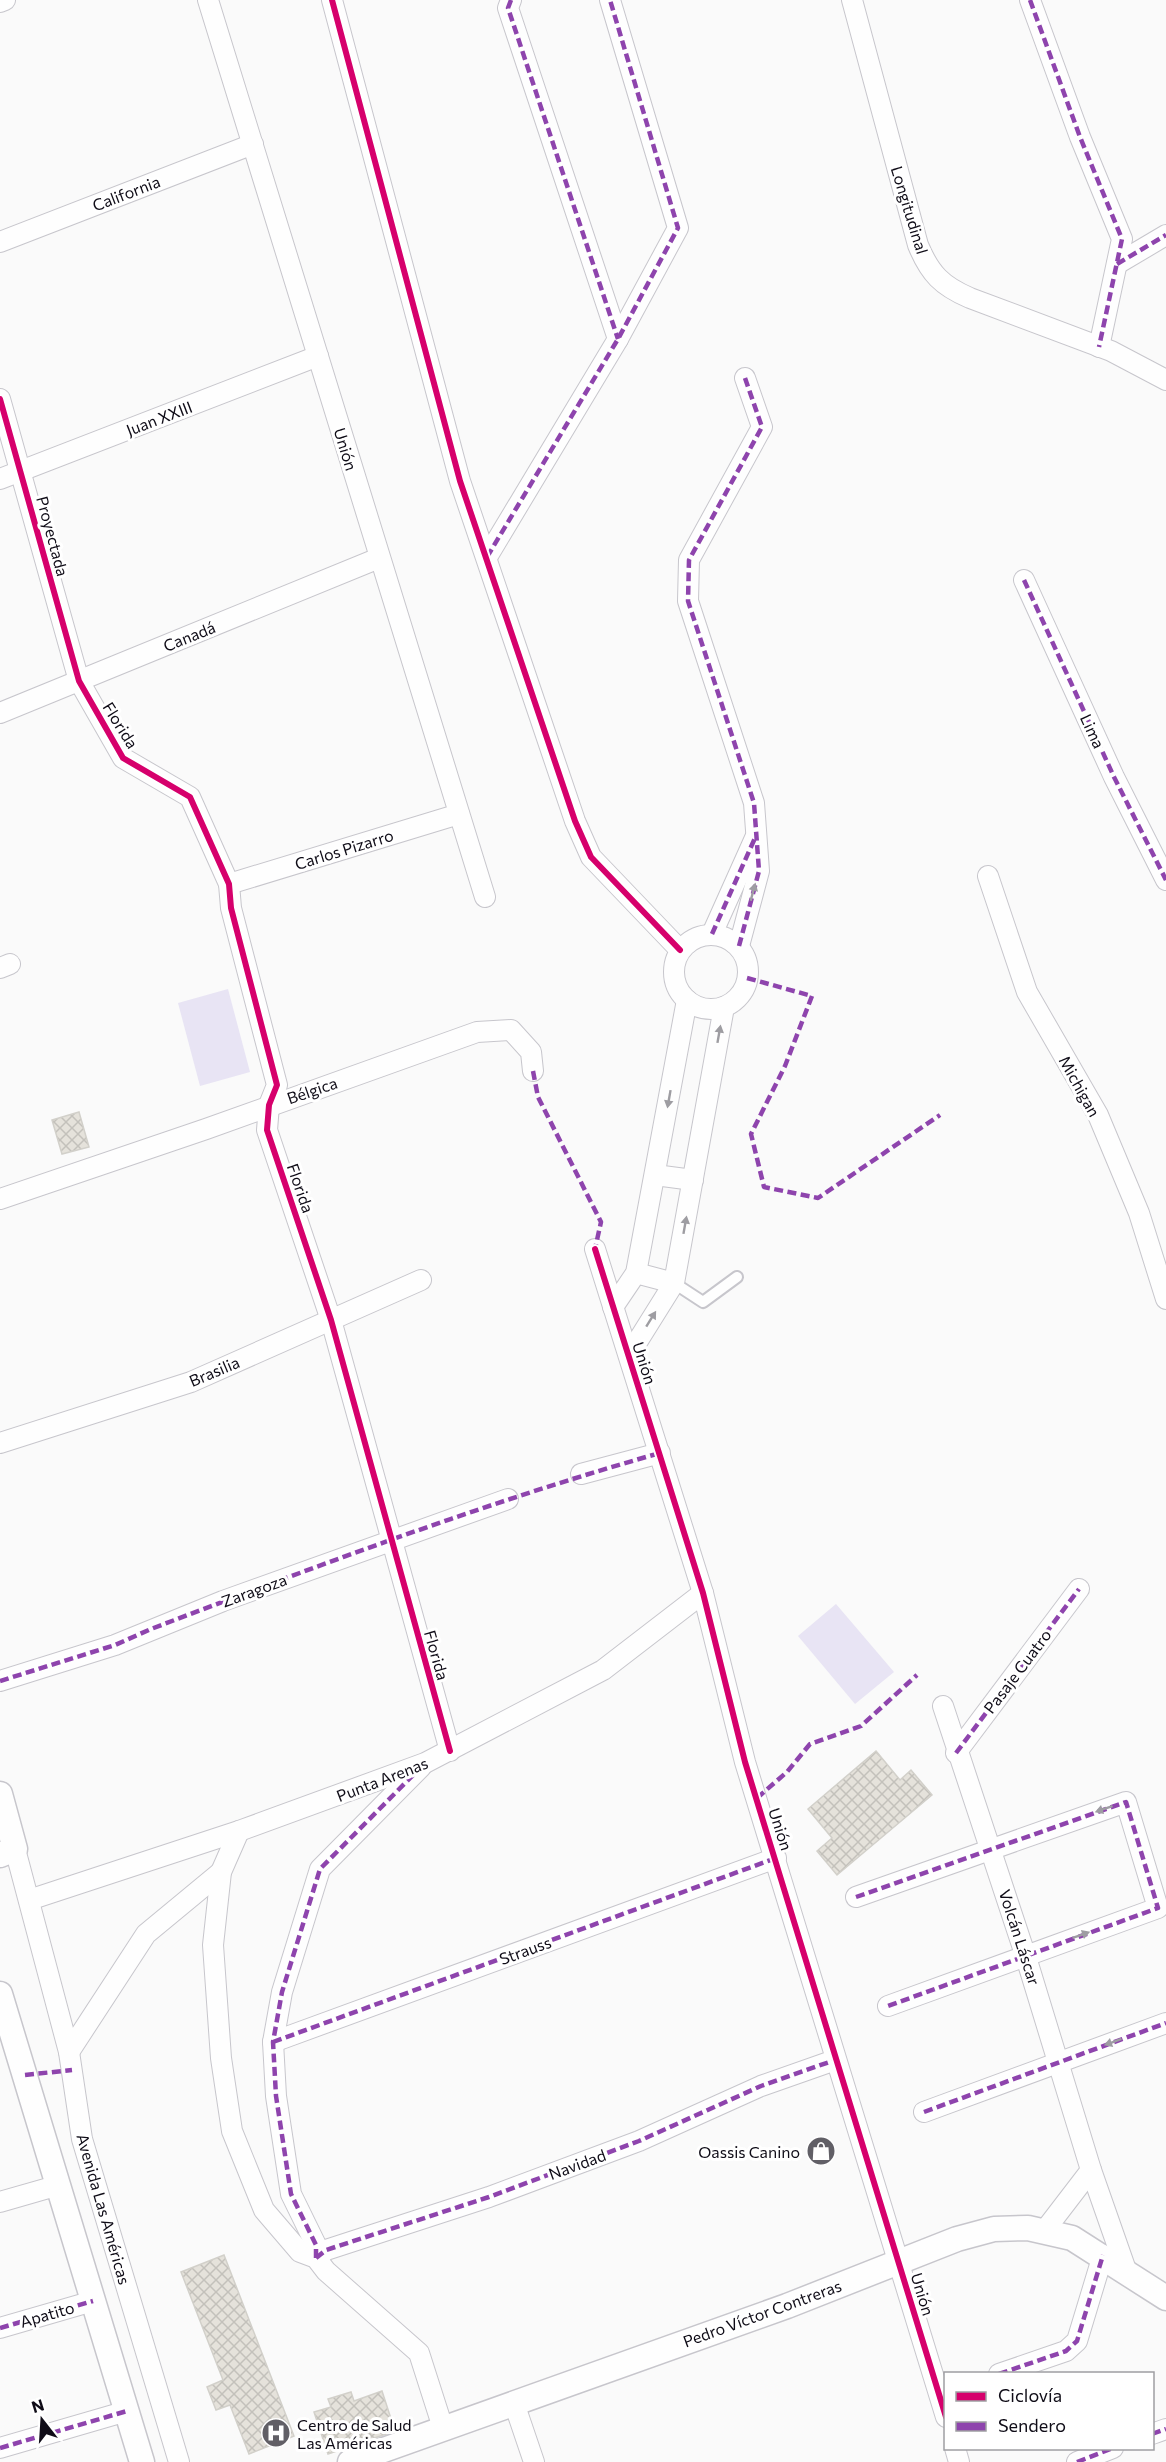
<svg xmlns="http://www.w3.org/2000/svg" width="1166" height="2462" font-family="Commissioner,sans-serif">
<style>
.grass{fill:#e8e4f4}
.building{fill:url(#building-cross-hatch);stroke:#d2d0ca;stroke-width:1.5}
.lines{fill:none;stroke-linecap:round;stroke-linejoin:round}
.service-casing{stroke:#c7c6cc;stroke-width:14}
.minor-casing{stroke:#c7c6cc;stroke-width:22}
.tertiary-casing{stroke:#c7c6cc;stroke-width:27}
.service{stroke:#fefefe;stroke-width:10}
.minor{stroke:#fefefe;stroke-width:20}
.tertiary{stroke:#fefefe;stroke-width:24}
.quiet{stroke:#8e44ad;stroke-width:4.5;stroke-dasharray:9 4.5;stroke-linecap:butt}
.cycleway-casing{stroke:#fff;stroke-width:10}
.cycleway{stroke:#d6006c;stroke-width:6}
.oneway{fill:#9e9da2}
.labels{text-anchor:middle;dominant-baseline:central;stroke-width:6;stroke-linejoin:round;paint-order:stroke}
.street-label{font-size:16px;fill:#0f0c17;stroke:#fff}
.poi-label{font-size:16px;fill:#0f0c17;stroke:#fff;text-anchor:end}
</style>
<defs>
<pattern id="building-cross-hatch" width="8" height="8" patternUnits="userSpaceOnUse" patternTransform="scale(1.5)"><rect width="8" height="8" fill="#e5e2db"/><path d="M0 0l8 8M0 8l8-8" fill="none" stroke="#c3c1bb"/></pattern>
</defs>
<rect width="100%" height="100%" fill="#fafafa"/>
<g class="grass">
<polygon points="228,989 250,1072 200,1086 178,1003"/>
<polygon points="836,1604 894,1672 855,1704 798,1636"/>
</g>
<g class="building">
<polygon points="79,1112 89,1147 62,1154 52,1120"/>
<polygon points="876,1751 900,1780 911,1770 932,1795 837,1875 817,1851 832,1838 808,1809"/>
<polygon points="224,2255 294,2436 249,2454 230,2405 216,2410 207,2387 223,2380 181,2272"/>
<polygon points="382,2391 395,2431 328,2454 314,2412 331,2407 328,2399 351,2392 354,2401"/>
</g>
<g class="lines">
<g class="service-casing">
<polyline id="service" points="674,1283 703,1302 737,1277"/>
</g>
<g class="minor-casing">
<g id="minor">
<polyline points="208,0 485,897"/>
<polyline points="332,0 460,481 575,821 591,857 680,950"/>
<polyline points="511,0 508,8 618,339"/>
<path d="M 852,0 L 918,245 C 930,274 942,286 970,298 L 1111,351 L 1166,380"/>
<polyline points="1030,0 1080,137 1122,239 1099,347"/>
<polyline points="0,2 5,0"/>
<polyline points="0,242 253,144"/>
<polyline points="1117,264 1166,235"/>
<polyline points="0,399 79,681 123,758 190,797 229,884 231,908 277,1085 269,1105 267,1130 331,1320 450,1751"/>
<polyline points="0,479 318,356"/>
<polyline points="487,557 618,339 678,228 610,0"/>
<polyline points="1024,580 1114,777 1166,880"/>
<polyline points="0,713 379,558"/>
<polyline points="988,876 1027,992 1098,1115 1139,1213 1166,1299"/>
<polyline points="229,884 459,814"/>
<polyline points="712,934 755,838"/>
<circle cx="711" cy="972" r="37"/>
<polyline points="739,946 759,871 754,803 688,601 689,560 762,427 745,378"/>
<polyline points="0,968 10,964"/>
<polyline points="655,1175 693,1180"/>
<polyline points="0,1199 206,1129 477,1032 511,1030 531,1052 533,1071"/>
<polyline points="595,1249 703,1593 745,1762 946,2417"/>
<polyline points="636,1273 674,1283"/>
<polyline points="613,1307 636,1273 687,1000"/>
<polyline points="629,1355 674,1283 724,1007"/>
<polyline points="0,1443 191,1382 421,1280"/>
<polyline points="581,1474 660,1453"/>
<polyline points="0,1681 115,1645 223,1601 508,1499"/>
<polyline points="943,1706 1025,1954 1091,2170 1126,2270"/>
<polyline points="956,1753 1079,1589"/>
<polyline points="239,1831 221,1872 213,1945 221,2058 232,2131 264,2210 300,2252 316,2258 326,2271 419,2353 443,2428"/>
<polyline points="15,1849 69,2052 82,2139 179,2462"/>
<polyline points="856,1897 1126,1802 1158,1908 888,2006"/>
<polyline points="29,1900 239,1831 425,1763 603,1670 703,1593"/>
<polyline points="273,2042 776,1858"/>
<polyline points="69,2052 146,1934 221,1872"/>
<polyline points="924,2112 1166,2023"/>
<polyline points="0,2202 59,2185"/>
<polyline points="1045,2230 1091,2170"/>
<polyline points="316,2258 326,2250 489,2197 639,2141 761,2086 835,2060"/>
<polyline points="316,2258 316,2245 291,2194 276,2096 273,2042 282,1992 320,1869 421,1767"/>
<polyline points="0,2328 93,2301"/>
<polyline points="999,2374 1066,2351 1077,2341 1103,2255"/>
<polyline points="514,2403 534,2462"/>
<polyline points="1152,2434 1166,2429"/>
<polyline points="0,2448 127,2411"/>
<polyline points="955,2448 959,2462"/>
<polyline points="1077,2462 1113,2448"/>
</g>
</g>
<g class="tertiary-casing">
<g id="tertiary">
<polyline points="0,1794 15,1849 0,1855"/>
<polyline points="0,1994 142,2462"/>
<polyline points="350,2462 787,2306 957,2239 994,2229 1028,2228 1072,2238 1166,2298"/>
</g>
</g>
<use href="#service" class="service"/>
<use href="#minor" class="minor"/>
<use href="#tertiary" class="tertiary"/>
<g class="quiet">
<polyline points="511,0 508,8 618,339"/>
<polyline points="1030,0 1080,137 1122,239 1099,347"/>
<polyline points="1117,264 1166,235"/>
<polyline points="487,557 618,339 678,228 610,0"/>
<polyline points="1024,580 1114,777 1166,880"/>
<polyline points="712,934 755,838"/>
<polyline points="739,946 759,871 754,803 688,601 689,560 762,427 745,378"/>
<polyline points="747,978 812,996 785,1066 751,1134 764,1187 818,1198 940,1115"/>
<polyline points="533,1071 538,1097 601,1222 595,1249"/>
<path d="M 0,1681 L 115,1645 L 151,1629 C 319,1565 487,1502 660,1453"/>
<polyline points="956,1753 1079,1589"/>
<polyline points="757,1798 787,1772 810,1744 861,1726 917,1675"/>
<polyline points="856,1897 1126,1802 1158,1908 888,2006"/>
<polyline points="273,2042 776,1858"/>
<polyline points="25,2075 72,2070"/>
<polyline points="924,2112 1166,2023"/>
<polyline points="316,2258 326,2250 489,2197 639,2141 761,2086 835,2060"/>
<polyline points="316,2258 316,2245 291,2194 276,2096 273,2042 282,1992 320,1869 425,1763"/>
<polyline points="0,2328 93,2301"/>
<polyline points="999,2374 1066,2351 1077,2341 1103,2255"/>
<polyline points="1152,2434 1166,2429"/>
<polyline points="0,2448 127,2411"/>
<polyline points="1077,2462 1113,2448"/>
</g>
<g class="cycleway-casing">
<g id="cycleway">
<polyline points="332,0 460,481 575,821 591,857 680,950"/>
<polyline points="0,399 79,681 123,758 190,797 229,884 231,908 277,1085 269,1105 267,1130 331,1320 450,1751"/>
<polyline points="595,1249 703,1593 745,1762 946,2417"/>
</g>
</g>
<use href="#cycleway" class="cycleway"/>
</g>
<defs><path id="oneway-solid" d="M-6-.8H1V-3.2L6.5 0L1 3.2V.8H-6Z" transform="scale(1.5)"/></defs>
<g class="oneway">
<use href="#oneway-solid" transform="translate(753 892) rotate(-75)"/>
<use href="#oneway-solid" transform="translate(719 1034) rotate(-80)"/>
<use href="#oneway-solid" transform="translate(669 1099) rotate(100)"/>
<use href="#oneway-solid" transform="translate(685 1225) rotate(-80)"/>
<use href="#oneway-solid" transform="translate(651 1319) rotate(-58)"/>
<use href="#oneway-solid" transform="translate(1104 1809) rotate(161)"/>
<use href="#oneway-solid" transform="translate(1081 1935) rotate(-19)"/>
<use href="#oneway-solid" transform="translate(1113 2042) rotate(160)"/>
</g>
<defs>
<g id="shop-disc" transform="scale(1.5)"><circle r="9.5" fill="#615f66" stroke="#fff"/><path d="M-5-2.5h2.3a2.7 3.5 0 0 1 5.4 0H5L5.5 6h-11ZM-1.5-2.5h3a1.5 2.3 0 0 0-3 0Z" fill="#fff"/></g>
<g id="hospital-disc" transform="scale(1.5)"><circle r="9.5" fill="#615f66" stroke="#fff"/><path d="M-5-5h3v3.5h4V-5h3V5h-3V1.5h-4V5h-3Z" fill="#fff"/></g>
</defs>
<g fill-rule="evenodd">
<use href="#shop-disc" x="821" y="2151"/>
<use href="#hospital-disc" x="276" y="2433"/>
</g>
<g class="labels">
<g class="street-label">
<text transform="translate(126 193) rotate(-21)">California</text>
<text transform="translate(910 210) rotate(73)">Longitudinal</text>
<text transform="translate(159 418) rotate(-21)">Juan XXIII</text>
<text transform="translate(346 449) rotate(73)">Unión</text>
<text transform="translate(53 536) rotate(75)">Proyectada</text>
<text transform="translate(189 636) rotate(-22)">Canadá</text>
<text transform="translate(121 725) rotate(58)">Florida</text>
<text transform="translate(1093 731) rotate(65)">Lima</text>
<text transform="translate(344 849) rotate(-17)">Carlos Pizarro</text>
<text transform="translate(1080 1086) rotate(61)">Michigan</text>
<text transform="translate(312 1090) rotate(-19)">Bélgica</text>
<text transform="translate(301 1188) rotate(71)">Florida</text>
<text transform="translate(645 1363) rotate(72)">Unión</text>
<text transform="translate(214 1371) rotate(-23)">Brasilia</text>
<text transform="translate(254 1590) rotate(-20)">Zaragoza</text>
<text transform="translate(437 1655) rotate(74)">Florida</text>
<text transform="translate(1017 1671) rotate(-53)">Pasaje Cuatro</text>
<text transform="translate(382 1779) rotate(-21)">Punta Arenas</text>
<text transform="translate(781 1829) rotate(72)">Unión</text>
<text transform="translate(1020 1937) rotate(72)">Volcán Láscar</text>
<text transform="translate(525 1950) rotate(-20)">Strauss</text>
<text transform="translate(577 2164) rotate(-20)">Navidad</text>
<text transform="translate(104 2209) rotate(74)">Avenida Las Américas</text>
<text transform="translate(923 2294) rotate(73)">Unión</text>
<text transform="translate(762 2313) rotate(-20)">Pedro Víctor Contreras</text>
<text transform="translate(47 2314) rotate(-16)">Apatito</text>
</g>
<g class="poi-label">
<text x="800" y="2151">Oassis Canino</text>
<text x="297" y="2424" text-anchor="start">Centro de Salud<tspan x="297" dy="18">Las Américas</tspan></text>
</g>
</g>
<rect x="944" y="2372" width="210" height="78" fill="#ffffff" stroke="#9f9ea2" stroke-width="1.5"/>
<rect x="956" y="2392" width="30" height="9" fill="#d6006c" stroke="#9f9ea2" stroke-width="1.5"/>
<text x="998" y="2402" font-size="18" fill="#0f0c17">Ciclovía</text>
<rect x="956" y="2422" width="30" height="9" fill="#8e44ad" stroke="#9f9ea2" stroke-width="1.5"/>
<text x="998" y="2432" font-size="18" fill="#0f0c17">Sendero</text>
<g transform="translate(42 2420) rotate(343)" stroke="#ffffff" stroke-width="4.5" paint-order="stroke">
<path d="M0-4.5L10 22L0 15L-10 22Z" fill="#0f0c17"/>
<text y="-9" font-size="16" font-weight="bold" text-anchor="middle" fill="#0f0c17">N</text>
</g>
</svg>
